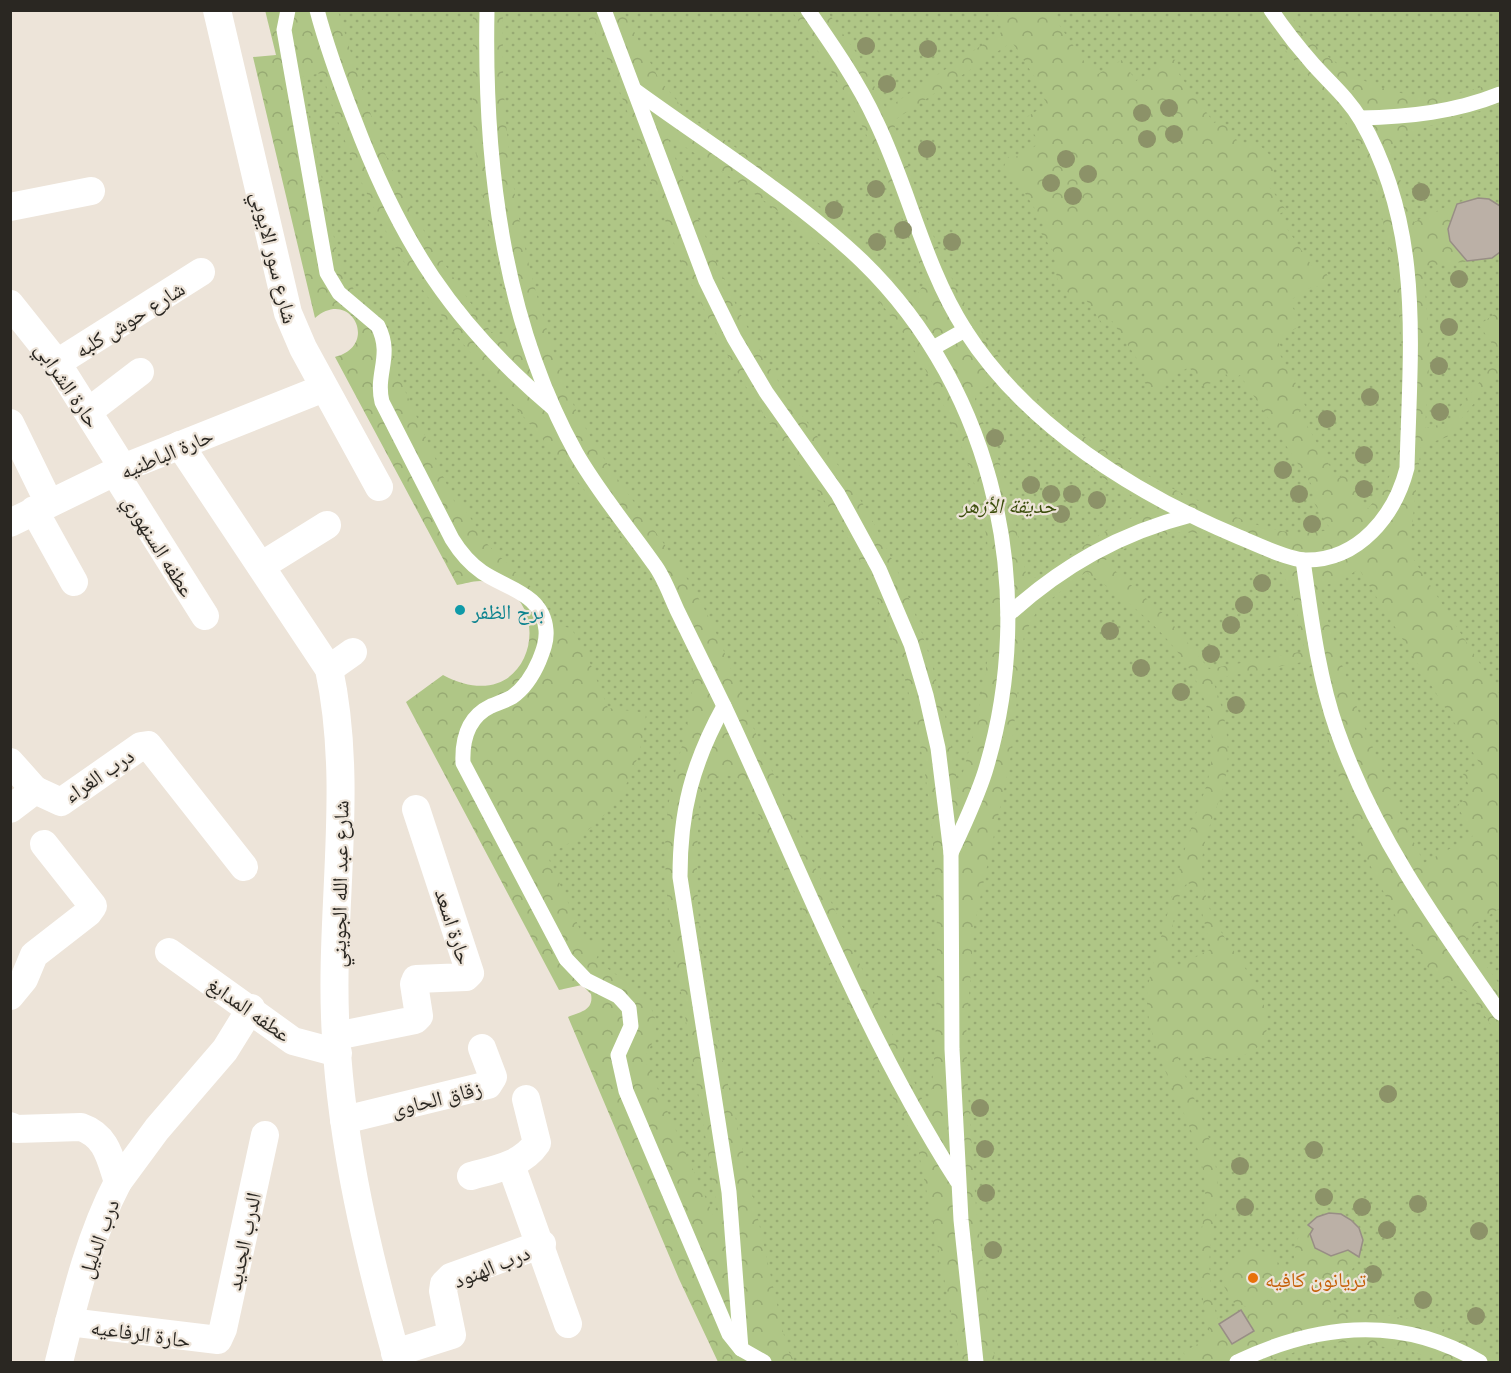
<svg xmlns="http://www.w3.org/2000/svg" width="1511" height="1373" font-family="'Playfair Display','Noto Naskh Arabic',serif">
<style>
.park{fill:url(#park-crowns)}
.garden{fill:url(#garden-dots)}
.building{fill:#bbb0a6;stroke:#988e85;stroke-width:1.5}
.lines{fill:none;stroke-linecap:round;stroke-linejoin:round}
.service{stroke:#fff;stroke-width:15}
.minor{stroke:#fff;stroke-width:28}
.tree{fill:#8c9268}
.culture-dot{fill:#0f9aa8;stroke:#ede4d9;stroke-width:2}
.food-dot{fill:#e8710a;stroke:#ede4d9;stroke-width:2}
.labels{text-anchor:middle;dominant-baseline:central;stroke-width:4.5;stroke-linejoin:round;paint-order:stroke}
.street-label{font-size:21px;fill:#2a2722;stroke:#ede4d9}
.park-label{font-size:21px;font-style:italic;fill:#3c4e0c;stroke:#ede4d9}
.culture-label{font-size:21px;fill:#0d838f;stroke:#ede4d9;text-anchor:start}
.food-label{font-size:21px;fill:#c56008;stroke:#ede4d9;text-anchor:start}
</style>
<defs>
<pattern id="park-crowns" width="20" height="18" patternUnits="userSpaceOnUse" patternTransform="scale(1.5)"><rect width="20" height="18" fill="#afc686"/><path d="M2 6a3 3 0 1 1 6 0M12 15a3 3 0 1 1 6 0" fill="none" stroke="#97aa73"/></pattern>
<pattern id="garden-dots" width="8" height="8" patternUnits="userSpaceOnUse" patternTransform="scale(1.5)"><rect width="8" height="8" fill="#afc686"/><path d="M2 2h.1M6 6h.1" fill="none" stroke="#97aa73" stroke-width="1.8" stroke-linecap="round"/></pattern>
</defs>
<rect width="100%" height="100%" fill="#ede4d9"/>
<path class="park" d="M 265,10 L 1500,11 L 1500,1362 L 718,1362 L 679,1279 L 568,1017 C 581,1012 594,1010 591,994 L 582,985 L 559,990 L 406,702 L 443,675 C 537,725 562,586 480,581 C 472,581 464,584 457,585 L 335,357 C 380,346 351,287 315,318 L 253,57 L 276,55 Z"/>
<g class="garden">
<path d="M 1062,10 L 1256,11 C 1283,56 1326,87 1352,132 C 1390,198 1415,378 1398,453 C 1393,474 1381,492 1368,509 L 1345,474 L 1337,479 L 1299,411 L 1306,407 L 1299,395 L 1294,378 L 1277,350 L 1283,349 L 1277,341 L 1302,324 L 1289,301 L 1311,287 L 1323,286 L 1328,276 L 1320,266 L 1312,266 L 1278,215 L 1286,210 L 1266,182 L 1273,177 C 1276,160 1269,150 1254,143 L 1243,149 L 1222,119 L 1214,123 L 1179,74 L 1180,69 L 1176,60 L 1165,58 L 1159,67 L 1136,81 L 1122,60 L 1098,74 L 1093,65 L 1088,67 L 1053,16 Z"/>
<path d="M 338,11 L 473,11 L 473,121 L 479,180 L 514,337 L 491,332 C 447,270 403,205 377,133 C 363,93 351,52 338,11 Z"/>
<path d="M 503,11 L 585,11 C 633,104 653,210 701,303 C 719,341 739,377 762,412 C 791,455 823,494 849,540 C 918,666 937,806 937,948 C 937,1004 936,1058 929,1114 C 872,989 813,866 759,741 C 741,700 729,658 709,618 C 673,544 613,485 576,410 C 562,382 553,350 544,320 C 513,219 500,115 503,11 Z"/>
<polygon points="623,11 792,11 845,93 864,130 883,168 926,281 918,293 907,293 881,262 802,192 690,117 659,79"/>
<polygon points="827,11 995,11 1006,29 886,109 860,58"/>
<path d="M 1287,11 L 1500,11 L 1500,80 C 1413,118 1339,85 1287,11 Z"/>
<path d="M 1012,42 L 1046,95 L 1043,97 L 1047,104 L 1024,119 L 1040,143 L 1020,156 L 1008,157 L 1003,169 L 1010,178 L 1016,179 L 1047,228 L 1041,233 L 1061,263 L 1054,267 L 1060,286 L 1078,301 L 1084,297 L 1104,326 L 1112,321 L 1145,371 L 1144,382 L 1152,390 L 1163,388 L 1169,379 L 1189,367 L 1204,387 L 1226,374 L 1231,381 L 1240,375 L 1317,493 L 1311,498 L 1331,530 C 1321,531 1310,533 1299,533 C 1271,532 1242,520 1217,509 C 1132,473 1041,419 988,342 C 943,276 918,196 893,121 Z"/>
<path d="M 322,73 C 338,124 355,173 380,220 C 421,300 494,381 551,449 C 585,490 618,531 649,574 C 662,594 677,612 685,634 C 707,692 676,750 668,808 C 659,877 673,942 684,1010 C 696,1079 707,1148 719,1217 L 714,1217 L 644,1058 C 678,1008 631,987 596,960 L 601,947 L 598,943 L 585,941 L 547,855 C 609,826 640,781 646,713 L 608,708 L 586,653 L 571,628 L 560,626 L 538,594 L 488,545 L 462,505 L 455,503 L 394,366 L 389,332 L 382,319 L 361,300 L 343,273 L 338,257 L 301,77 Z"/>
<path d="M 1500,105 L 1500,206 C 1475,187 1439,211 1414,222 L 1392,154 L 1394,142 L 1400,135 Z"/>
<path d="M 667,135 C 736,180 807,227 865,286 C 898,320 922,360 942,402 C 1009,538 1001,647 958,789 C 945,689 915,594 864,506 C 835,455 795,411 765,360 C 724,288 694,212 667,135 Z"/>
<polygon points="1500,252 1500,310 1479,325 1500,355 1448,423 1425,428 1430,350 1423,266 1482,260"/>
<polygon points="1500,371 1500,695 1409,552 1421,446 1447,437"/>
<path d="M 988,386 L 997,387 C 1044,431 1089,474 1147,504 L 1148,510 L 1102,533 L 1038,578 L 1031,578 L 1026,574 L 1007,486 L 994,446 L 976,408 L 975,399 L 979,390 Z"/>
<path d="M 1181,532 C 1222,535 1269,543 1288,584 C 1297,604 1300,629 1305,651 L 1209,669 L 1166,616 L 1104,561 C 1129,544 1152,536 1181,532 Z"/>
<path d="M 1359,569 L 1480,764 L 1463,774 L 1474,795 L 1457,805 L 1473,836 L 1424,863 C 1380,774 1345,683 1318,587 L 1340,581 Z"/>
<path d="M 1086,572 C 1155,618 1229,683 1209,775 C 1206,791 1198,807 1193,822 C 1183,854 1175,886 1166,919 C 1161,940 1147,978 1147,998 C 1147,1056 1195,1117 1204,1175 C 1208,1200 1201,1226 1200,1251 C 1198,1281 1204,1308 1211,1337 L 1183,1352 L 1190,1362 L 995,1362 L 976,1207 L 968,1093 L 966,1037 L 974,926 L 1010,762 L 1024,635 L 1038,609 Z"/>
<path d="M 1308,661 L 1337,771 L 1363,851 L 1397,919 L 1426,966 L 1436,975 L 1469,993 L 1500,1038 L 1500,1357 C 1448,1324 1394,1311 1332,1313 L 1329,1291 C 1341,1280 1357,1268 1362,1253 C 1377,1205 1291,1196 1294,1264 L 1280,1265 L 1272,1254 L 1250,1248 L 1229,1261 L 1222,1283 L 1234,1303 L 1248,1307 L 1219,1324 C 1211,1298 1207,1270 1211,1242 C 1213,1224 1218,1207 1218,1188 C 1217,1143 1193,1099 1178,1057 C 1204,1057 1253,1067 1265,1036 C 1277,1004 1236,957 1220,930 C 1211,916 1206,900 1203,883 C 1198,850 1210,825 1221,795 C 1234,756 1227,715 1212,679 Z"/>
<path d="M 724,774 L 738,778 L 744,784 L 874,1061 L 917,1144 L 961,1362 L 795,1362 L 787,1349 L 709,999 C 697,932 694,868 700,800 C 702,785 709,778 724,774 Z"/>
<path d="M 1188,883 L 1196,888 L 1211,949 L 1175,968 L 1168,962 C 1170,947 1175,889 1188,883 Z"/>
<polygon points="1500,908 1500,985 1463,933"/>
<polygon points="1342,1342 1402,1349 1447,1362 1266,1362 1313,1346"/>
</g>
<g class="building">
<polygon points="1478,198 1489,199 1500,206 1500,252 1492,258 1467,261 1450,241 1448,229 1457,204"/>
<polygon points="1329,1213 1341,1214 1351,1220 1359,1228 1363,1240 1359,1257 1348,1250 1331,1256 1315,1248 1310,1234 1313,1229 1308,1225 1317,1217"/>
<polygon points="1241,1310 1254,1331 1232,1344 1219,1324"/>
</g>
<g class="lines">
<g class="service">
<path d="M 288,10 L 284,30 L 327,273 L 339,293 L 378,326 C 393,356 375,373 382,402 L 452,539 C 460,552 469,563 482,572 C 507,589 543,594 546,630 C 547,641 543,651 539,661 C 533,675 525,688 512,697 C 505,701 498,703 491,706 C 468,717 462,740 463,763 L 566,959 L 586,980 L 618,996 L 629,1008 L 631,1026 L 618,1055 L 626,1091 L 729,1334 L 741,1349 L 764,1362"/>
<path d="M 317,10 C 327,48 340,83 354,119 C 400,241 452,323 553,408"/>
<path d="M 487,10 C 484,162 502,319 576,453 C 599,493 628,527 654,564 C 664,577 670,595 677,610 C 693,642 709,675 725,708 C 800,868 862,1032 957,1181"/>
<polyline points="604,10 706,281 734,338 766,392 838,494 879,569 911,644 926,695 938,748 951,853 952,1049 961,1220 976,1362"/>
<path d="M 808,10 C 833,46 858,82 876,121 C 909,189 924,266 965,330 C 1027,427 1136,494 1239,537 C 1256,544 1287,559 1305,560 C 1359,561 1395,515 1407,468 C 1410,346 1424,230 1361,120 C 1348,98 1330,83 1313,64 C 1298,47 1284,29 1271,10"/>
<path d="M 636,91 C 709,144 797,199 862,261 C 997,392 1039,595 985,772 C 976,800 963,827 951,853"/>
<path d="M 1360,118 C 1409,117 1455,112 1500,94"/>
<polyline points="933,348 965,330"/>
<path d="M 1303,560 C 1311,616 1318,676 1337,730 C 1374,835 1437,923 1500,1013"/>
<path d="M 1008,615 C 1062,566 1120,533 1191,515"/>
<path d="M 724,706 C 692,764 680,811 680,877 L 729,1192 L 741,1349"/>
<path d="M 1237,1362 C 1317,1324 1400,1314 1480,1362"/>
</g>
<g class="minor">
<polyline points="217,10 288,313 303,348 379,487"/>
<polyline points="10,207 91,191"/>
<polyline points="10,304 57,363 123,468"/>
<polyline points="57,363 201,272"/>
<polyline points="89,411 140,372"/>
<polyline points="10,423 49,503"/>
<path d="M 180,445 L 329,669 C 355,790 328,915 336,1037 C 342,1147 368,1256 398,1362"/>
<polyline points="115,473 205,616"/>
<polyline points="34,510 74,582"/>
<polyline points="10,523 123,468 324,388"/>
<polyline points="261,566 327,525"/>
<polyline points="329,669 353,652"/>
<polyline points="10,762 35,790"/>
<polyline points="10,809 35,790 61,802 141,746 148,745 244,867"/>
<polyline points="169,952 293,1041 338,1053"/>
<polyline points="10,996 24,979 34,955 88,913 93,906 44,844"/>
<polyline points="336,1036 415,1020 419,1016 414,984 416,979 466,977 470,973 416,809"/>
<polyline points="344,1120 488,1085 493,1077 482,1048"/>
<path d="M 10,1126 L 16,1129 L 81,1127 C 107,1136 110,1158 118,1182 C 89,1237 74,1302 59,1362"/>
<polyline points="511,1165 568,1324"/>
<path d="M 471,1176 C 496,1169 522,1165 537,1143 L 526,1099"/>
<polyline points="118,1182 157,1129 225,1050 251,1008"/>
<polyline points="69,1322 218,1340 223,1329 265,1135"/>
<polyline points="395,1353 452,1335 443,1291 444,1284 451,1277 542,1244"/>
</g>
</g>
<g class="tree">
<circle cx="866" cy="46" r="9"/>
<circle cx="928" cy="49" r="9"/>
<circle cx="887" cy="84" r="9"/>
<circle cx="1169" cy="108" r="9"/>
<circle cx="1142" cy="113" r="9"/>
<circle cx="1174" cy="134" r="9"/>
<circle cx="1147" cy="139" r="9"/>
<circle cx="927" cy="149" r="9"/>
<circle cx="1066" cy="159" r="9"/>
<circle cx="1088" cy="174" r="9"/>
<circle cx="1051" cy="183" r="9"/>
<circle cx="876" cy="189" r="9"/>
<circle cx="1421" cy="192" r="9"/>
<circle cx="1073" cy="196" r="9"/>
<circle cx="834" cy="210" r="9"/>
<circle cx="903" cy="230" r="9"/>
<circle cx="877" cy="242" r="9"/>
<circle cx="952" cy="242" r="9"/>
<circle cx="1459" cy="279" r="9"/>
<circle cx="1449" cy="327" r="9"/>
<circle cx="1439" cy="366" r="9"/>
<circle cx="1370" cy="397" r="9"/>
<circle cx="1440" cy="412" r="9"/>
<circle cx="1327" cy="419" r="9"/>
<circle cx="995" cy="438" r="9"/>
<circle cx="1364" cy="455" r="9"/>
<circle cx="1283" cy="470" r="9"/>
<circle cx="1031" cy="485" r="9"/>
<circle cx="1364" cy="489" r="9"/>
<circle cx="1051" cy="494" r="9"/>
<circle cx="1072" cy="494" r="9"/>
<circle cx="1299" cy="494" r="9"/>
<circle cx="1097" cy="500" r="9"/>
<circle cx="1061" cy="514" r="9"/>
<circle cx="1312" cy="524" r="9"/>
<circle cx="1262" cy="583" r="9"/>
<circle cx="1244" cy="605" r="9"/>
<circle cx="1231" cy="625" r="9"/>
<circle cx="1110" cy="631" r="9"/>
<circle cx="1211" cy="654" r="9"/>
<circle cx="1141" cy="668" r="9"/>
<circle cx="1181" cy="692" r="9"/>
<circle cx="1236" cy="705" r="9"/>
<circle cx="1388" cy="1094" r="9"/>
<circle cx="980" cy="1108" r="9"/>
<circle cx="985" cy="1149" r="9"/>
<circle cx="1314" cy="1150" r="9"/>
<circle cx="1240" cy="1166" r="9"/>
<circle cx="986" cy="1193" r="9"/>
<circle cx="1324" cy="1197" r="9"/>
<circle cx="1418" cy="1204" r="9"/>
<circle cx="1245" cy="1207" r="9"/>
<circle cx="1362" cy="1207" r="9"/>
<circle cx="1387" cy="1230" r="9"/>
<circle cx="1479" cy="1231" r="9"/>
<circle cx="993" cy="1250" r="9"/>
<circle cx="1373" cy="1274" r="9"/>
<circle cx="1423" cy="1300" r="9"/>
<circle cx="1476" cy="1316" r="9"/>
</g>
<circle class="culture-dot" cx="460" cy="610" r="6"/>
<circle class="food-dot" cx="1253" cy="1278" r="6"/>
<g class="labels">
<g class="street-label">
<text transform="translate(276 257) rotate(76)">شارع سور الايوبي</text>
<text transform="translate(129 318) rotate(-32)">شارع حوش كلبه</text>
<text transform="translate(69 384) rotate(56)">حارة الشرابي</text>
<text transform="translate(166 452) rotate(-23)">حارة الباطنيه</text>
<text transform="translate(160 545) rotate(58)">عطفه السنهوري</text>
<text transform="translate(98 774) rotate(-34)">درب الغراء</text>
<text transform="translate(338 884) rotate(-89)">شارع عبد الله الجويني</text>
<text transform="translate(455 926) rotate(72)">حارة اسعد</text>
<text transform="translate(250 1008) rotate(35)">عطفه المدابغ</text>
<text transform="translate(436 1097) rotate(-14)">زقاق الحاوى</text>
<text transform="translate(97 1238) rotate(-70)">درب الدليل</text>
<text transform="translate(242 1241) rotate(-78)">الدرب الجديد</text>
<text transform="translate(491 1265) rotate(-22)">درب الهنود</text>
<text transform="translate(141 1332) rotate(8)">حارة الرفاعيه</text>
</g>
<g class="park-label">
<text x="1008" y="504">حديقة الأزهر</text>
</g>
<g class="culture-label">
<text x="472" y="610">برج الظفر</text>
</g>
<g class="food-label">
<text x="1265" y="1278">تريانون كافيه</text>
</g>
</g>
<rect width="1511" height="1373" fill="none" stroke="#2a2722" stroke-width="24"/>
</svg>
